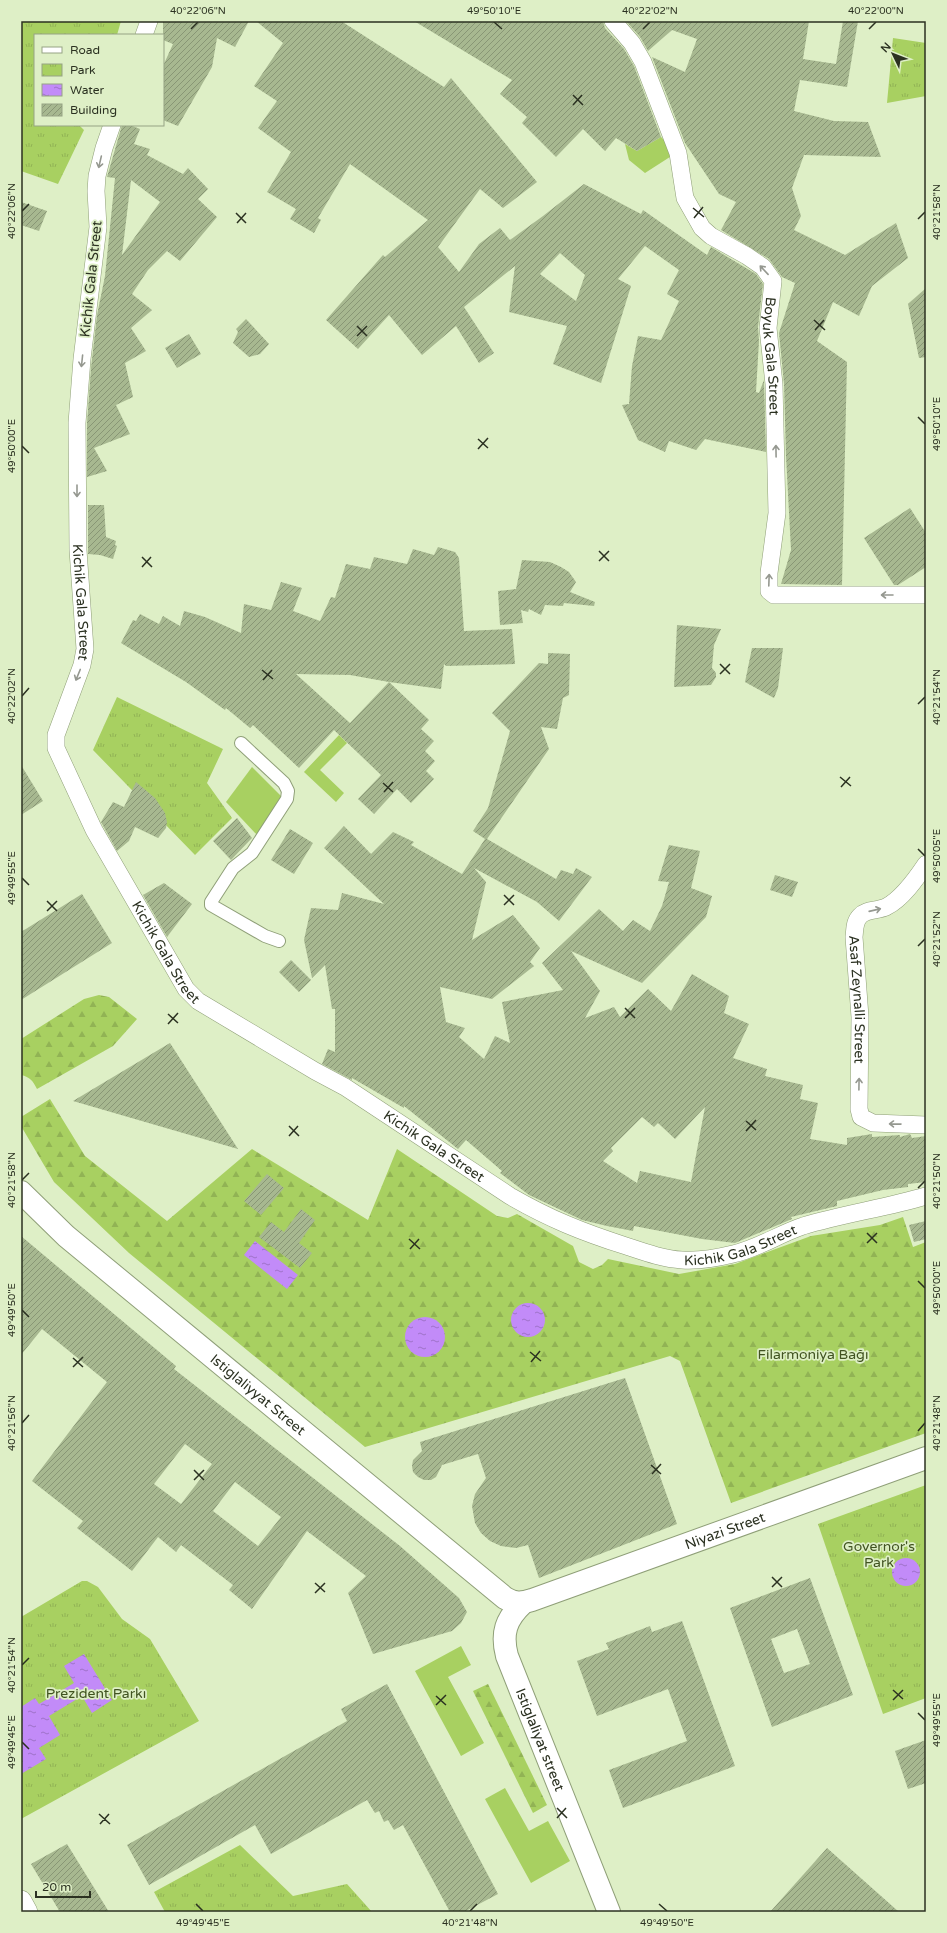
<svg xmlns="http://www.w3.org/2000/svg" width="947" height="1933" font-family="'Varela Round',sans-serif">
<style>
.green{fill:#a8d061}
.forest{fill:url(#forest-firs)}
.park{fill:url(#park-tufts)}
.water{fill:url(#water-ripples)}
.building{fill:url(#building-hatch);fill-rule:evenodd}
.lines{fill:none;stroke-linecap:round;stroke-linejoin:round}
.pedestrian-casing{stroke:#8f9f78;stroke-width:14}
.minor-casing{stroke:#8f9f78;stroke-width:18}
.tertiary-casing{stroke:#8f9f78;stroke-width:22}
.secondary-casing{stroke:#8f9f78;stroke-width:24}
.primary-casing{stroke:#8f9f78;stroke-width:24}
.pedestrian{stroke:#fff;stroke-width:12}
.minor{stroke:#fff;stroke-width:17}
.tertiary{stroke:#fff;stroke-width:21}
.secondary{stroke:#fff;stroke-width:22}
.primary{stroke:#fff;stroke-width:22}
.oneway{stroke:#959890}
.ticks{fill:none;stroke:#2b3121;stroke-width:1.5}
.labels{text-anchor:middle;dominant-baseline:central;stroke-width:3.5;stroke-linejoin:round;paint-order:stroke}
.street-label{font-size:14px;fill:#2b3121;stroke:#deefc6}
.park-label{font-size:14px;fill:#415321;stroke:#deefc6}
.neatline{fill:none;stroke:#2b3121;stroke-width:1.5}
.ticks-label{font-size:10px;text-anchor:middle;fill:#2b3121}
</style>
<defs>
<pattern id="forest-firs" width="22" height="20" patternUnits="userSpaceOnUse"><rect width="22" height="20" fill="#a8d061"/><path d="M5 1l3.5 6h-7zM16 11l3.5 6h-7z" fill="#91b354"/></pattern>
<pattern id="park-tufts" width="24" height="20" patternUnits="userSpaceOnUse"><rect width="24" height="20" fill="#a8d061"/><path d="M3 7l-1-3M5 7V3M7 7l1-3M15 17l-1-3M17 17v-4M19 17l1-3" fill="none" stroke="#91b354"/></pattern>
<pattern id="water-ripples" width="26" height="14" patternUnits="userSpaceOnUse"><rect width="26" height="14" fill="#c28bf8"/><path d="M2 4q2-2 4 0t4 0M15 11q2-2 4 0t4 0" fill="none" stroke="#9e72c8"/></pattern>
<pattern id="building-hatch" width="6" height="6" patternUnits="userSpaceOnUse"><rect width="6" height="6" fill="#a7b890"/><path d="M-1 1l2-2M0 6l6-6M5 7l2-2" fill="none" stroke="#889675"/></pattern>
</defs>
<rect width="100%" height="100%" fill="#deefc6"/>
<g class="green">
<polygon points="661,137 665,141 673,155 645,173 629,160 625,144 637,151"/>
<polygon points="339,735 347,743 320,770 344,793 336,802 304,772"/>
<polygon points="252,767 283,798 258,836 226,802"/>
<polygon points="461,1646 471,1665 448,1677 484,1743 461,1756 415,1671"/>
<polygon points="505,1788 529,1831 548,1821 570,1861 531,1883 485,1799"/>
</g>
<g class="forest">
<path d="M 99,995 L 109,997 L 137,1019 L 113,1046 L 37,1089 C 33,1081 30,1077 21,1075 L 21,1039 L 84,999 Z"/>
<polygon points="50,1099 85,1156 167,1221 252,1149 368,1220 397,1149 497,1216 508,1218 517,1214 573,1246 579,1262 593,1269 602,1265 608,1259 679,1274 735,1264 811,1236 880,1225 903,1217 913,1247 926,1242 926,1433 731,1503 680,1361 670,1356 365,1447 129,1253 54,1182 21,1126 21,1117"/>
<polygon points="488,1684 547,1805 533,1813 473,1691"/>
</g>
<g class="park">
<polygon points="21,21 121,21 117,35 35,35 35,125 79,125 84,130 58,184 21,171"/>
<polygon points="893,38 926,43 926,96 887,103"/>
<polygon points="117,697 223,749 207,783 232,818 195,855 93,750"/>
<polygon points="926,1485 926,1698 883,1714 818,1524"/>
<polygon points="82,1581 87,1581 98,1587 122,1619 150,1639 199,1721 21,1819 21,1617"/>
<polygon points="240,1845 293,1896 347,1884 372,1912 165,1912 154,1892"/>
</g>
<g class="water">
<polygon points="255,1241 298,1275 287,1289 244,1255"/>
<circle cx="528" cy="1320" r="17"/>
<circle cx="425" cy="1337" r="20"/>
<circle cx="906" cy="1572" r="14"/>
<polygon points="84,1654 112,1700 92,1713 82,1696 49,1716 60,1735 39,1748 46,1759 21,1774 21,1707 35,1698 39,1704 74,1683 64,1666"/>
</g>
<g class="building">
<polygon points="163,21 249,21 235,47 217,38 212,67 178,126 163,120 163,66 173,44 163,40"/>
<path d="M 256,21 L 341,21 L 444,87 L 451,78 L 537,182 L 503,208 L 480,189 L 438,247 L 459,272 L 479,244 L 500,228 L 510,240 L 543,216 L 584,184 L 641,214 L 643,210 L 707,255 L 711,247 L 756,274 L 763,284 L 758,327 L 759,341 L 756,392 L 759,393 L 764,380 L 766,452 L 705,439 L 696,450 L 669,441 L 665,452 L 638,440 L 622,405 L 629,404 L 632,366 L 638,336 L 661,340 L 679,301 L 667,294 L 679,270 L 645,246 L 618,279 L 631,286 L 601,383 L 553,364 L 567,326 L 509,312 L 515,266 L 464,307 L 494,353 L 479,363 L 456,326 L 422,355 L 389,315 L 358,349 L 326,320 L 383,255 L 385,257 L 428,220 L 350,164 L 318,218 L 321,220 L 314,233 L 290,219 L 296,209 L 267,192 L 291,152 L 258,128 L 277,101 L 254,86 L 283,43 ZM 560,253 L 585,275 L 576,301 L 540,274 Z"/>
<polygon points="414,21 603,21 605,28 624,49 634,66 661,137 637,151 616,138 605,151 583,129 556,157 522,123 527,117 500,94 512,80"/>
<polygon points="626,21 809,21 803,59 836,64 843,21 858,21 847,87 800,80 794,111 834,121 868,122 881,157 804,155 792,188 801,216 794,230 845,255 896,223 908,258 872,286 859,316 833,302 817,341 847,362 842,585 781,584 791,550 786,456 784,384 779,333 795,283 782,277 769,259 721,230 736,202 719,194 685,143 652,57 685,72 697,39 672,30 648,51 640,37"/>
<path d="M 122,125 L 130,125 L 140,129 L 134,144 L 150,149 L 147,155 L 183,174 L 188,168 L 208,189 L 198,199 L 217,217 L 180,261 L 167,251 L 148,270 L 132,294 L 152,310 L 131,328 L 146,351 L 125,363 L 133,397 L 116,405 L 130,434 L 94,448 L 107,471 L 87,477 L 87,423 L 91,368 L 97,315 L 105,276 L 115,178 L 107,177 ZM 131,180 L 160,202 L 122,255 Z"/>
<polygon points="21,202 47,211 39,231 21,225"/>
<polygon points="926,288 926,357 919,358 908,304"/>
<polygon points="246,319 269,344 260,354 249,357 233,343 238,332 236,329"/>
<polygon points="189,334 201,354 177,368 165,348"/>
<polygon points="88,505 104,505 106,537 116,541 115,545 117,546 113,559 100,555 88,554"/>
<polygon points="910,508 926,533 926,567 898,585 894,585 864,538"/>
<path d="M 438,547 L 455,552 L 459,558 L 464,631 L 512,629 L 515,664 L 446,666 L 444,664 L 441,689 L 389,682 L 429,720 L 421,729 L 434,741 L 425,751 L 435,761 L 426,771 L 434,779 L 411,803 L 397,789 L 374,814 L 358,799 L 381,775 L 334,730 L 299,768 L 253,725 L 250,728 L 226,708 L 225,710 L 186,682 L 121,643 L 133,620 L 136,621 L 140,614 L 159,624 L 163,616 L 180,626 L 184,611 L 205,617 L 241,633 L 244,604 L 271,610 L 281,582 L 302,588 L 293,611 L 320,621 L 331,597 L 335,598 L 346,564 L 370,569 L 374,557 L 407,564 L 413,549 L 434,555 ZM 296,674 L 350,675 L 389,682 L 350,723 Z"/>
<polygon points="522,560 550,562 561,567 569,572 576,582 570,592 595,602 594,606 564,603 563,606 545,605 541,615 529,609 528,612 521,610 523,623 500,625 498,591 516,589"/>
<polygon points="677,625 721,629 714,645 712,668 716,673 716,677 711,685 674,687"/>
<polygon points="752,648 783,648 778,688 774,698 745,682"/>
<path d="M 548,653 L 570,654 L 569,695 L 563,698 L 557,729 L 541,727 L 549,749 L 487,839 L 556,879 L 561,870 L 573,874 L 576,868 L 592,877 L 559,921 L 537,902 L 474,868 L 486,882 L 472,940 L 513,915 L 540,948 L 530,962 L 534,966 L 492,999 L 440,987 L 446,1022 L 465,1028 L 459,1037 L 484,1059 L 495,1036 L 510,1043 L 502,1002 L 563,990 L 542,963 L 599,909 L 623,931 L 633,920 L 650,931 L 662,906 L 669,882 L 658,881 L 669,845 L 700,851 L 691,888 L 712,896 L 706,917 L 642,983 L 571,951 L 600,991 L 585,1018 L 614,1007 L 620,1017 L 648,989 L 671,1011 L 692,974 L 729,996 L 724,1013 L 749,1024 L 733,1058 L 767,1069 L 765,1076 L 803,1085 L 800,1099 L 818,1103 L 810,1139 L 847,1145 L 847,1138 L 872,1134 L 872,1137 L 900,1135 L 900,1137 L 910,1134 L 912,1138 L 926,1136 L 926,1182 L 908,1184 L 908,1187 L 883,1190 L 837,1201 L 837,1206 L 791,1217 L 792,1219 L 735,1243 L 702,1239 L 634,1226 L 633,1231 L 607,1226 L 582,1220 L 529,1195 L 500,1173 L 502,1171 L 466,1140 L 458,1149 L 404,1106 L 404,1108 L 352,1078 L 352,1080 L 322,1064 L 328,1049 L 335,1052 L 335,1009 L 332,1009 L 325,965 L 312,978 L 304,940 L 311,908 L 338,910 L 342,893 L 384,904 L 324,848 L 344,826 L 371,854 L 393,832 L 414,842 L 411,845 L 462,874 L 485,839 L 473,831 L 488,808 L 510,731 L 492,713 L 539,663 L 548,664 ZM 705,1107 L 691,1182 L 640,1171 L 637,1183 L 603,1161 L 613,1151 L 611,1148 L 642,1117 L 654,1127 L 658,1123 L 675,1139 Z"/>
<polygon points="21,765 43,801 21,815"/>
<polygon points="136,782 155,798 165,813 167,822 166,828 158,838 135,827 129,841 117,851 101,822 113,802 124,807"/>
<polygon points="237,818 252,838 231,860 213,841"/>
<polygon points="290,829 313,843 294,874 271,860"/>
<polygon points="775,875 798,882 792,897 770,890"/>
<polygon points="164,883 192,904 167,937 143,895"/>
<polygon points="82,894 112,943 21,1000 21,932"/>
<polygon points="291,960 311,980 299,992 279,972"/>
<polygon points="170,1043 238,1149 73,1101"/>
<polygon points="267,1174 284,1188 261,1215 244,1201"/>
<polygon points="301,1209 315,1220 299,1243 312,1253 300,1268 259,1237 271,1222 284,1232"/>
<polygon points="926,1221 926,1239 914,1242 909,1225"/>
<path d="M 21,1236 L 176,1366 L 174,1369 L 400,1546 L 459,1598 L 467,1612 L 461,1623 L 452,1631 L 373,1654 L 348,1593 L 366,1576 L 307,1531 L 252,1609 L 229,1590 L 233,1585 L 181,1545 L 176,1552 L 158,1537 L 132,1571 L 77,1528 L 83,1521 L 32,1481 L 107,1382 L 42,1329 L 21,1355 ZM 185,1444 L 212,1464 L 181,1504 L 154,1484 ZM 235,1482 L 281,1517 L 258,1546 L 213,1511 Z"/>
<polygon points="625,1378 677,1524 539,1578 528,1545 516,1548 501,1546 490,1541 481,1533 475,1523 472,1506 475,1494 486,1478 478,1454 442,1465 436,1477 431,1480 424,1480 418,1477 413,1472 412,1466 413,1460 422,1451 420,1442"/>
<path d="M 810,1578 L 853,1695 L 772,1727 L 730,1608 ZM 797,1629 L 810,1664 L 784,1673 L 771,1639 Z"/>
<polygon points="682,1621 735,1766 623,1808 609,1770 687,1741 668,1689 597,1716 577,1661 609,1649 606,1643 650,1626 652,1632"/>
<polygon points="387,1684 498,1894 464,1912 450,1912 403,1825 394,1830 388,1820 384,1822 379,1811 375,1813 367,1800 271,1854 255,1825 149,1885 127,1845 347,1721 341,1709"/>
<polygon points="926,1740 926,1783 908,1789 895,1751"/>
<polygon points="67,1844 109,1912 60,1912 31,1864"/>
<polygon points="827,1848 899,1912 770,1912"/>
</g>
<g class="lines">
<g class="pedestrian-casing">
<polyline id="pedestrian" points="241,743 284,783 288,791 287,799 252,853 233,868 211,902 211,905 265,936 279,941"/>
</g>
<g class="minor-casing">
<g id="minor">
<path id="s1" d="M 613,21 L 632,43 L 643,62 L 678,153 L 685,198 L 702,228 L 711,236 L 747,256 L 763,267 L 773,281 L 768,328 L 774,384 L 777,513 L 769,573 L 769,591 L 774,595 L 926,595"/>
<polyline points="144,35 149,21"/>
<path id="s2" d="M 112,125 L 104,148 L 97,176 L 96,191 L 98,227 L 82,359 L 77,423 L 78,550 L 85,649 L 82,665 L 56,735 L 56,748 L 94,830 L 186,989 L 198,1001 L 315,1071 L 345,1087 L 510,1196 C 550,1219 582,1232 626,1246 C 644,1252 663,1259 682,1260 C 698,1261 717,1258 733,1254 C 757,1249 779,1234 803,1226 C 843,1214 885,1208 926,1196"/>
<path id="s3" d="M 926,864 C 916,879 902,899 886,907 C 877,911 866,909 860,916 C 854,922 855,930 854,937 L 860,1017 L 859,1109 L 861,1117 L 873,1123 L 926,1125"/>
</g>
</g>
<g class="tertiary-casing">
<polyline id="tertiary" points="21,1901 27,1912"/>
</g>
<g class="secondary-casing">
<g id="secondary">
<path id="s4" d="M 523,1603 C 506,1619 501,1633 507,1656 L 609,1912"/>
</g>
</g>
<g class="primary-casing">
<g id="primary">
<path id="s5" d="M 21,1192 L 66,1236 L 505,1598 C 515,1604 522,1603 532,1600 L 926,1458"/>
</g>
</g>
<use href="#pedestrian" class="pedestrian"/>
<use href="#minor" class="minor"/>
<use href="#tertiary" class="tertiary"/>
<use href="#secondary" class="secondary"/>
<use href="#primary" class="primary"/>
</g>
<defs><path id="oneway-shaft" d="M-6 0H5M1.5-3L5.5 0L1.5 3" fill="none" stroke-width="1.6" stroke-linecap="round" stroke-linejoin="round"/></defs>
<g class="oneway">
<use href="#oneway-shaft" transform="translate(100 162) rotate(103)"/>
<use href="#oneway-shaft" transform="translate(764 270) rotate(-133)"/>
<use href="#oneway-shaft" transform="translate(82 361) rotate(96)"/>
<use href="#oneway-shaft" transform="translate(776 451) rotate(-91)"/>
<use href="#oneway-shaft" transform="translate(77 491) rotate(90)"/>
<use href="#oneway-shaft" transform="translate(769 580) rotate(-88)"/>
<use href="#oneway-shaft" transform="translate(887 595) rotate(-180)"/>
<use href="#oneway-shaft" transform="translate(78 675) rotate(112)"/>
<use href="#oneway-shaft" transform="translate(875 910) rotate(-13)"/>
<use href="#oneway-shaft" transform="translate(859 1084) rotate(-89)"/>
<use href="#oneway-shaft" transform="translate(895 1124) rotate(-179)"/>
</g>
<path class="ticks" d="M 494,22 L 502,29M 191,29 L 198,22M 643,29 L 650,22M 869,29 L 876,22M 573,95 L 583,105M 573,105 L 582,95M 693,208 L 704,217M 22,211 L 29,204M 236,213 L 246,223M 694,218 L 703,207M 918,219 L 925,212M 237,223 L 246,213M 814,320 L 825,330M 357,326 L 367,336M 815,330 L 824,320M 357,336 L 367,326M 918,417 L 925,424M 478,439 L 488,448M 22,446 L 29,453M 478,449 L 488,438M 599,551 L 609,561M 142,557 L 152,567M 599,561 L 609,551M 142,567 L 151,557M 720,664 L 730,674M 262,670 L 273,679M 720,674 L 730,664M 263,680 L 272,670M 22,696 L 29,688M 918,704 L 925,697M 840,777 L 851,786M 383,783 L 393,792M 841,787 L 850,777M 384,792 L 393,782M 918,849 L 925,856M 22,878 L 29,885M 504,895 L 514,905M 47,901 L 57,911M 504,905 L 514,895M 47,911 L 57,901M 918,946 L 925,939M 625,1008 L 635,1018M 168,1014 L 178,1023M 625,1018 L 635,1008M 168,1024 L 178,1013M 746,1121 L 756,1130M 289,1126 L 299,1136M 746,1131 L 756,1120M 289,1136 L 298,1126M 22,1180 L 29,1173M 918,1188 L 925,1181M 867,1233 L 877,1243M 409,1239 L 420,1249M 867,1243 L 877,1233M 410,1249 L 419,1239M 918,1281 L 925,1288M 22,1310 L 29,1317M 530,1352 L 541,1361M 73,1358 L 83,1367M 531,1362 L 540,1351M 73,1367 L 83,1357M 22,1423 L 29,1415M 918,1431 L 925,1423M 651,1465 L 661,1474M 194,1470 L 204,1480M 652,1474 L 661,1464M 194,1480 L 204,1470M 772,1577 L 782,1587M 315,1583 L 325,1592M 772,1587 L 782,1577M 315,1593 L 325,1583M 22,1665 L 29,1658M 893,1690 L 903,1699M 436,1696 L 446,1705M 893,1700 L 903,1690M 436,1705 L 446,1695M 918,1713 L 925,1720M 22,1742 L 29,1749M 557,1808 L 567,1818M 99,1814 L 110,1824M 557,1818 L 566,1808M 100,1824 L 109,1814M 196,1904 L 203,1911M 659,1904 L 667,1911M 470,1911 L 477,1904"/>
<g class="labels">
<g class="street-label">
<text transform="translate(91 279) rotate(-84)">Kichik Gala Street</text>
<text stroke="none"><textPath href="#s1" startOffset="394">Boyuk Gala Street</textPath></text>
<text stroke="none"><textPath href="#s2" startOffset="481">Kichik Gala Street</textPath></text>
<text stroke="none"><textPath href="#s2" startOffset="864">Kichik Gala Street</textPath></text>
<text stroke="none"><textPath href="#s3" startOffset="172">Asaf Zeynalli Street</textPath></text>
<text stroke="none"><textPath href="#s2" startOffset="1200">Kichik Gala Street</textPath></text>
<text stroke="none"><textPath href="#s2" startOffset="1536">Kichik Gala Street</textPath></text>
<text stroke="none"><textPath href="#s5" startOffset="312">Istiglaliyyat Street</textPath></text>
<text stroke="none"><textPath href="#s5" startOffset="865">Niyazi Street</textPath></text>
<text stroke="none"><textPath href="#s4" startOffset="149">Istiglaliyat street</textPath></text>
</g>
<g class="park-label">
<text x="813" y="1354">Filarmoniya Bağı</text>
<text x="879" y="1546">Governor's<tspan x="879" dy="16">Park</tspan></text>
<text x="96" y="1693">Prezident Parkı</text>
</g>
</g>
<rect width="947" height="1933" fill="none" stroke="#deefc6" stroke-width="44"/>
<rect x="34" y="34" width="130" height="92" fill="#deefc6" stroke="#96a384"/>
<rect x="42" y="47" width="20" height="6" fill="#ffffff" stroke="#96a384"/>
<text x="70" y="54" font-size="12" fill="#2b3121">Road</text>
<rect x="42" y="64" width="20" height="12" fill="url(#park-tufts)" stroke="#96a384"/>
<text x="70" y="74" font-size="12" fill="#2b3121">Park</text>
<rect x="42" y="84" width="20" height="12" fill="url(#water-ripples)" stroke="#96a384"/>
<text x="70" y="94" font-size="12" fill="#2b3121">Water</text>
<rect x="42" y="104" width="20" height="12" fill="url(#building-hatch)" stroke="#96a384"/>
<text x="70" y="114" font-size="12" fill="#2b3121">Building</text>
<g transform="translate(893 54) rotate(313)" stroke="#deefc6" stroke-width="3" paint-order="stroke">
<path d="M0-3L7 15L0 10L-7 15Z" fill="#2b3121"/>
<text y="-6" font-size="11" font-weight="bold" text-anchor="middle" fill="#2b3121">N</text>
</g>
<path d="M36 1891v6h54v-6" fill="none" stroke="#2b3121" stroke-width="2"/>
<text x="42" y="1891" font-size="12" fill="#2b3121" stroke="#deefc6" stroke-width="3" paint-order="stroke">20 m</text>
<rect x="22" y="22" width="903" height="1889" class="neatline"/>
<g class="ticks-label">
<text x="198" y="14">40°22'06"N</text>
<text x="494" y="14">49°50'10"E</text>
<text x="650" y="14">40°22'02"N</text>
<text x="876" y="14">40°22'00"N</text>
<text transform="translate(11 211) rotate(-90)" y="4">40°22'06"N</text>
<text transform="translate(936 212) rotate(-90)" y="4">40°21'58"N</text>
<text transform="translate(936 424) rotate(-90)" y="4">49°50'10"E</text>
<text transform="translate(11 446) rotate(-90)" y="4">49°50'00"E</text>
<text transform="translate(11 696) rotate(-90)" y="4">40°22'02"N</text>
<text transform="translate(936 697) rotate(-90)" y="4">40°21'54"N</text>
<text transform="translate(936 856) rotate(-90)" y="4">49°50'05"E</text>
<text transform="translate(11 878) rotate(-90)" y="4">49°49'55"E</text>
<text transform="translate(936 939) rotate(-90)" y="4">40°21'52"N</text>
<text transform="translate(11 1180) rotate(-90)" y="4">40°21'58"N</text>
<text transform="translate(936 1181) rotate(-90)" y="4">40°21'50"N</text>
<text transform="translate(936 1288) rotate(-90)" y="4">49°50'00"E</text>
<text transform="translate(11 1310) rotate(-90)" y="4">49°49'50"E</text>
<text transform="translate(11 1423) rotate(-90)" y="4">40°21'56"N</text>
<text transform="translate(936 1423) rotate(-90)" y="4">40°21'48"N</text>
<text transform="translate(11 1665) rotate(-90)" y="4">40°21'54"N</text>
<text transform="translate(936 1720) rotate(-90)" y="4">49°49'55"E</text>
<text transform="translate(11 1742) rotate(-90)" y="4">49°49'45"E</text>
<text x="203" y="1926">49°49'45"E</text>
<text x="470" y="1926">40°21'48"N</text>
<text x="667" y="1926">49°49'50"E</text>
</g>
</svg>
